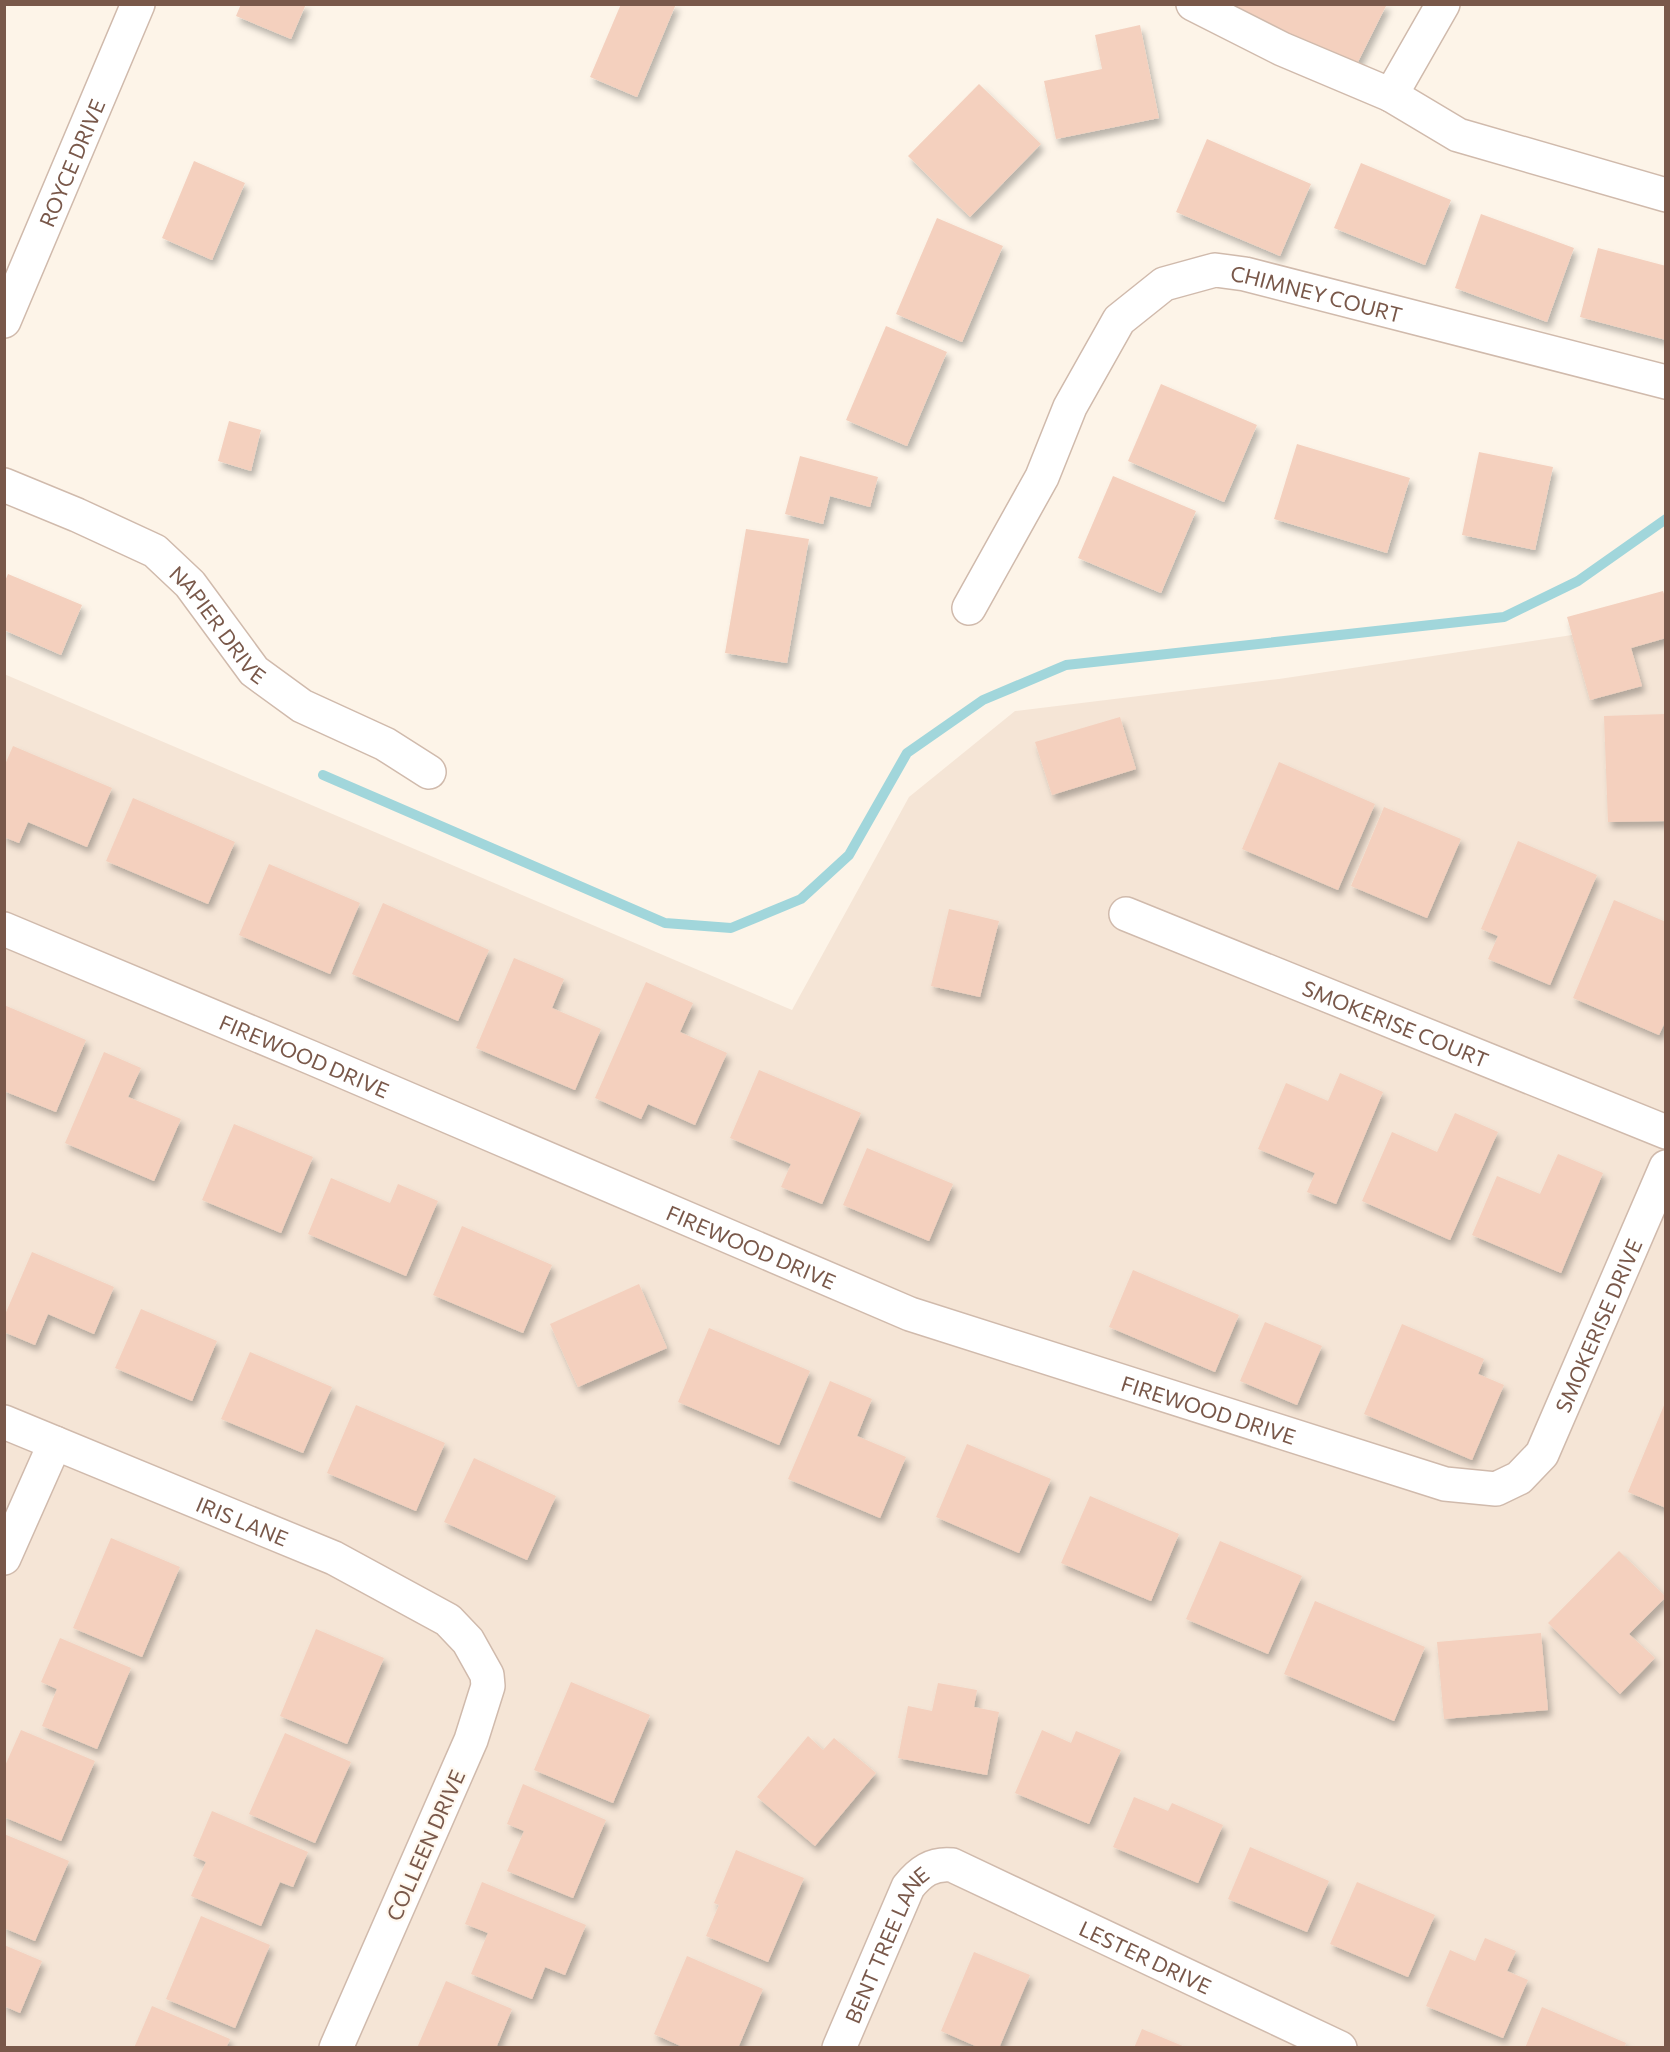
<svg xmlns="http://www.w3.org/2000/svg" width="1670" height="2052" font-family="Commissioner,sans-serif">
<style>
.residential{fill:#f5e5d6}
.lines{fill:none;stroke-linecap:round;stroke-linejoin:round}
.stream{stroke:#a1d6db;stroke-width:10}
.building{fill:#f4d0be;filter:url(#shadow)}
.minor-casing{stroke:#d0baac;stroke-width:36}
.minor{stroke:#fff;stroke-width:33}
.labels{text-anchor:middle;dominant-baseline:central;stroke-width:4.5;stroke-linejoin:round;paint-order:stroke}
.street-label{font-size:21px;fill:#79584a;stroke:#fff8ef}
</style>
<defs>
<filter id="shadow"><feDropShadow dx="3.5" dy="6" stdDeviation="3" flood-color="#0004"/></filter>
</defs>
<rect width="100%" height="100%" fill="#fdf4e8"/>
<polygon class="residential" points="1665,621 1665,2047 5,2047 4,674 792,1010 909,797 1015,711 1279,679"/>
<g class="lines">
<polyline class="stream" points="323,775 665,923 731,928 801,899 849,855 907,753 983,700 1066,665 1504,617 1578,581 1666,519"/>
</g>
<g class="building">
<polygon points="241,4 306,4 291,39 236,16"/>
<polygon points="621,4 676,4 637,97 590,77"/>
<polygon points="1214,4 1387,4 1352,74"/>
<polygon points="1140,25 1159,118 1056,139 1044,81 1102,69 1095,35"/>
<polygon points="979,84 1041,144 970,217 908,156"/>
<polygon points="1207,139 1311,184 1280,256 1176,212"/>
<polygon points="194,161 245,183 212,260 162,238"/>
<polygon points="1361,163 1451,200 1425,265 1334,228"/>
<polygon points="1481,214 1574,248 1547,322 1455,288"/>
<polygon points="937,218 1003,246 962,342 896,314"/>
<polygon points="1598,248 1666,266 1666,340 1580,317"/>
<polygon points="886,326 947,352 907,446 846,420"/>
<polygon points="1161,384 1257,425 1224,502 1128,461"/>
<polygon points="229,421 261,430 251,471 218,461"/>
<polygon points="1297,444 1410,478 1387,553 1274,519"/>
<polygon points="1479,452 1553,467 1535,550 1462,535"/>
<polygon points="800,456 878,477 870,507 830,496 823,524 785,514"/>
<polygon points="1113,476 1196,511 1161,593 1078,558"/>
<polygon points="746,529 809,539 787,663 725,653"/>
<polygon points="8,574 82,605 61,655 4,630 4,583"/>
<polygon points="1663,591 1666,600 1666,638 1631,648 1642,686 1590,700 1567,617"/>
<polygon points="1666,714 1666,821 1608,822 1604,716"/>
<polygon points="1120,717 1136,769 1052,795 1035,742"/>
<polygon points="13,746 112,788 87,847 28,822 19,843 4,837 4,767"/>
<polygon points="1279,762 1375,804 1338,890 1242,849"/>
<polygon points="133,798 235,842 208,904 106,861"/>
<polygon points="1384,807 1461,839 1427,918 1351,886"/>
<polygon points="1518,841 1597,875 1550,985 1488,959 1498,936 1481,929"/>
<polygon points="269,864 360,903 330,974 239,935"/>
<polygon points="1614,900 1666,922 1666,1020 1659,1035 1573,998"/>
<polygon points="383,903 489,950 458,1021 352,974"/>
<polygon points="949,909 999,921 980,997 931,986"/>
<polygon points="514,958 564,979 552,1008 601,1029 575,1090 476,1048"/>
<polygon points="646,982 693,1003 680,1032 727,1053 695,1125 648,1104 641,1119 595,1098"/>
<polygon points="4,1005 86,1040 56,1112 4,1091"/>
<polygon points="104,1052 141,1068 128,1097 181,1119 154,1181 65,1143"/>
<polygon points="759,1070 861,1113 822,1204 781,1187 791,1164 730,1138"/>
<polygon points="1340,1073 1383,1092 1336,1204 1307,1192 1315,1173 1258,1149 1286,1083 1328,1101"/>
<polygon points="1455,1113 1498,1132 1450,1240 1362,1201 1392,1132 1437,1152"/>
<polygon points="234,1124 313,1157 281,1233 202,1200"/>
<polygon points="867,1148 953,1184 929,1241 843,1205"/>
<polygon points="1558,1154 1603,1173 1561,1273 1472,1235 1497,1176 1540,1194"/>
<polygon points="331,1178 390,1203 398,1184 438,1201 406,1276 308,1234"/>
<polygon points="462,1226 552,1265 523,1333 433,1295"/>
<polygon points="32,1252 114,1287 94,1334 48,1314 35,1345 4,1332 4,1317"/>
<polygon points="1133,1270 1239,1315 1215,1372 1109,1327"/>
<polygon points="639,1284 667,1348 578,1387 550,1324"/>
<polygon points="141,1309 217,1341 192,1401 115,1368"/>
<polygon points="1265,1322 1322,1346 1297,1405 1240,1381"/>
<polygon points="1402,1324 1484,1359 1478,1374 1504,1385 1472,1460 1364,1414"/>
<polygon points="709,1328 810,1371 779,1445 678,1402"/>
<polygon points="250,1352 332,1387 303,1453 221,1419"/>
<polygon points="830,1381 872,1399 857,1436 906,1457 880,1518 788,1479"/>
<polygon points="1665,1403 1666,1403 1666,1508 1628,1492"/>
<polygon points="356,1405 445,1443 416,1511 327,1473"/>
<polygon points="967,1444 1051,1479 1019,1553 936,1517"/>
<polygon points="474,1458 556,1496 527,1560 444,1522"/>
<polygon points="1090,1496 1179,1534 1151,1601 1061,1563"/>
<polygon points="111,1538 180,1567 142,1657 73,1628"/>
<polygon points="1220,1541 1302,1576 1268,1654 1186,1619"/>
<polygon points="1619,1551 1666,1597 1629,1634 1655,1658 1620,1694 1548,1623"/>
<polygon points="1315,1601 1425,1647 1394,1721 1284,1674"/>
<polygon points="316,1629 384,1658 347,1744 280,1716"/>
<polygon points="1541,1633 1548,1710 1444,1719 1437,1642"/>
<polygon points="60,1638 131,1668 97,1749 42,1726 57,1689 41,1682"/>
<polygon points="571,1682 650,1715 613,1803 534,1770"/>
<polygon points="938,1683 977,1690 974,1707 999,1712 987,1775 898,1758 908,1706 932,1711"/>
<polygon points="21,1730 95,1761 61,1841 4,1817 4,1768"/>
<polygon points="1042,1730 1071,1743 1076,1731 1121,1750 1089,1824 1015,1793"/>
<polygon points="285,1733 351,1762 315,1843 249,1814"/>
<polygon points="808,1736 823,1750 834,1738 876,1773 815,1846 757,1797"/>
<polygon points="523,1784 606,1820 573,1898 507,1871 524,1831 507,1824"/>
<polygon points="1134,1797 1168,1811 1172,1803 1223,1825 1198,1883 1113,1847"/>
<polygon points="212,1811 308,1852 293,1887 280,1882 261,1926 191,1896 206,1862 193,1856"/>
<polygon points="4,1834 69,1861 35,1941 4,1928"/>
<polygon points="1250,1847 1329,1881 1307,1932 1228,1899"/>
<polygon points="736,1850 804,1878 768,1962 706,1936 719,1905 714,1903"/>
<polygon points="482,1882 586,1925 565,1975 545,1967 532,1999 471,1974 488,1933 465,1924"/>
<polygon points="1357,1882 1435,1915 1408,1977 1330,1944"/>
<polygon points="201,1916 270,1945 235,2028 166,1999"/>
<polygon points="1485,1938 1516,1951 1507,1971 1528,1980 1503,2038 1426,2006 1450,1950 1475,1961"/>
<polygon points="4,1945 42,1961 20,2013 4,2006"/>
<polygon points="974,1952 1030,1975 999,2048 980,2048 941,2031"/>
<polygon points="687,1956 763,1989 738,2048 685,2048 654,2034"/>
<polygon points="446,1981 512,2009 496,2048 417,2048"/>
<polygon points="152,2006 230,2039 226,2048 134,2048"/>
<polygon points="1542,2007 1626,2043 1624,2048 1525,2048"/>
<polygon points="1142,2029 1185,2047 1185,2048 1134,2048"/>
</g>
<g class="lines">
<g class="minor-casing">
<g id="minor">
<polyline points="1193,4 1282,49 1391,95 1443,4"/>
<polyline points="1391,95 1458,135 1666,195"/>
<path id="s1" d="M 4,321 L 138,4"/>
<path id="s2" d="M 4,485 L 77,515 L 155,551 L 190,584 L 254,671 L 302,706 L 385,744 L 429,772"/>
<path id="s3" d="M 969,608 L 1042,477 L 1070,407 L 1119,320 L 1164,284 L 1215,270 L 1245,274 L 1666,382"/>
<path id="s4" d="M 1126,914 L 1666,1132"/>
<path id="s5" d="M 4,929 L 312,1058 L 910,1314 L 1445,1484 L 1496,1489 L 1519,1478 L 1542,1454 L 1666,1167"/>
<path id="s6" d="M 4,1422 L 334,1558 L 448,1620 L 468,1641 L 487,1675 L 488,1686 L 471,1740 L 336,2048"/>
<polyline points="4,1558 55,1443"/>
<path id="s7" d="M 839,2048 L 908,1887 C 920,1872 932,1863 952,1865 L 1340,2048"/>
</g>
</g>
<use href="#minor" class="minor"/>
</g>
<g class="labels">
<g class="street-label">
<text stroke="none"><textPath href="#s1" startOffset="172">ROYCE DRIVE</textPath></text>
<text stroke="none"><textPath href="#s3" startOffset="540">CHIMNEY COURT</textPath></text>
<text stroke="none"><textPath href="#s2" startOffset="262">NAPIER DRIVE</textPath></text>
<text stroke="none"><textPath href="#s4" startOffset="291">SMOKERISE COURT</textPath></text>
<text stroke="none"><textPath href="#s5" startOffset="326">FIREWOOD DRIVE</textPath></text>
<text stroke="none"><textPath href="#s5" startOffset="812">FIREWOOD DRIVE</textPath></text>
<text stroke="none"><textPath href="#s5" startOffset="1796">SMOKERISE DRIVE</textPath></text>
<text stroke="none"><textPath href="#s5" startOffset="1298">FIREWOOD DRIVE</textPath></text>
<text stroke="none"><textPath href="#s6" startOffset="258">IRIS LANE</textPath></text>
<text transform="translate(425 1845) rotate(-66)">COLLEEN DRIVE</text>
<text stroke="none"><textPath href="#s7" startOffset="114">BENT TREE LANE</textPath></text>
<text stroke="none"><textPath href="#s7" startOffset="441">LESTER DRIVE</textPath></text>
</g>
</g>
<rect width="1670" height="2052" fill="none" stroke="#79584a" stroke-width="12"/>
</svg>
